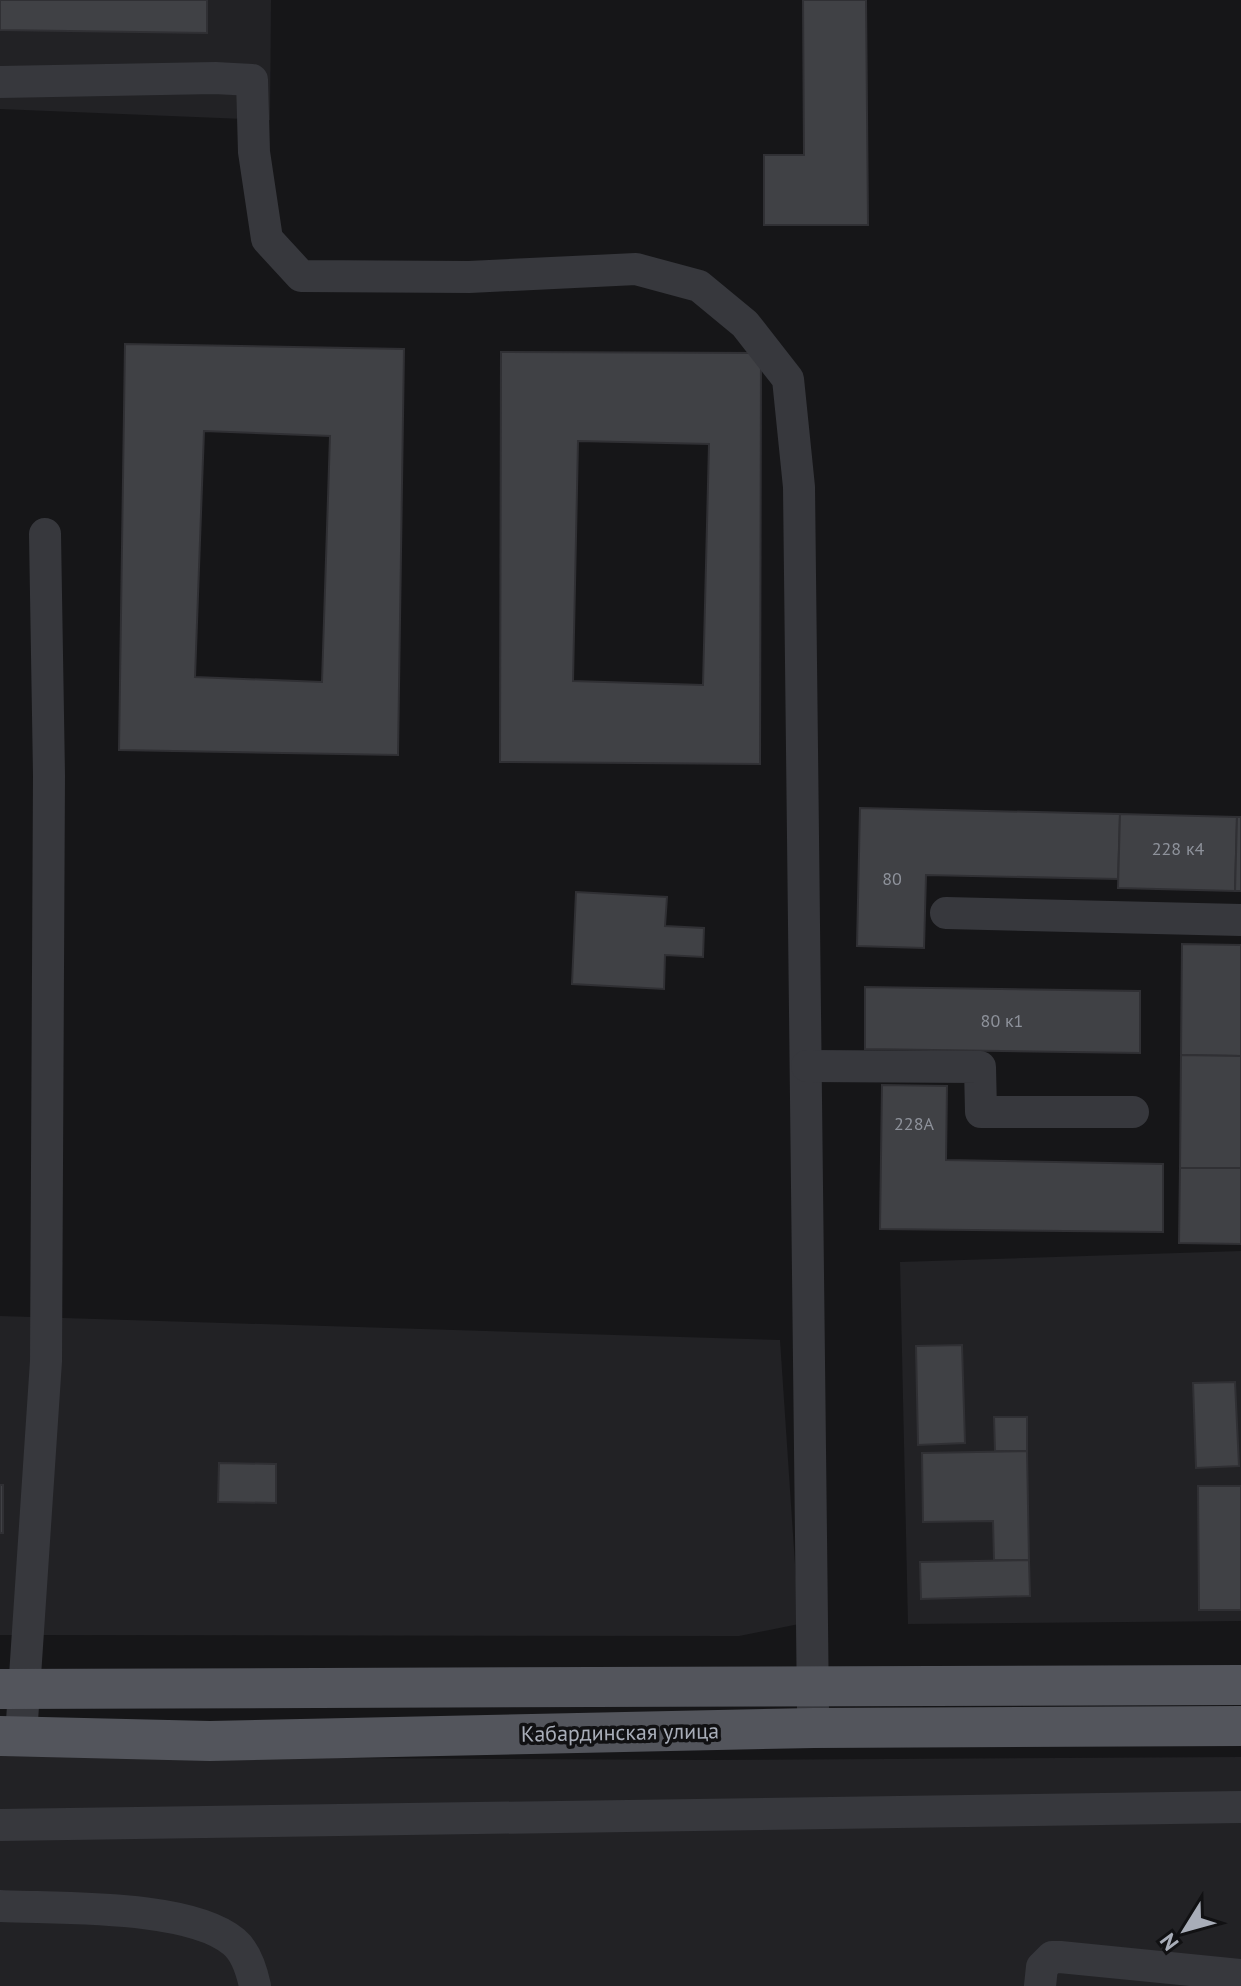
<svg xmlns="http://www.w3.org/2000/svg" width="1241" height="1986" font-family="'PT Sans',sans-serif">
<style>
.built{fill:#222225}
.building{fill:#404145;stroke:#303034;stroke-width:2;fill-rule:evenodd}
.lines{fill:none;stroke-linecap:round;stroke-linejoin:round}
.minor{stroke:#37383d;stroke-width:32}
.major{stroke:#53555c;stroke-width:40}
.labels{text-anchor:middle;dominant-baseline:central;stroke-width:7;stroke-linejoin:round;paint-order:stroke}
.number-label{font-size:18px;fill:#8e929b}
.street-label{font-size:22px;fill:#a8adb8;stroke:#111113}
</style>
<rect width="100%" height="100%" fill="#161618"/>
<g class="built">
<polygon points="0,0 271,0 270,120 0,109"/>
<polygon points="1241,1251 1241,1621 908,1624 900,1262"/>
<polygon points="0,1316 780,1340 799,1624 739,1636 0,1635"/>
<polygon points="0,1756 705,1760 1241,1757 1241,1986 0,1986"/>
</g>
<g class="building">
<polygon points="0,0 207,0 207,33 0,30"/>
<polygon points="803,0 866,0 868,225 764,225 764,155 804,155"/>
<path d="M 125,344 L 404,349 L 398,755 L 119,750 ZM 204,431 L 330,436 L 322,682 L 195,677 Z"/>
<path d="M 501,352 L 761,353 L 760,764 L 500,762 ZM 578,441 L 709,444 L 703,685 L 573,681 Z"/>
<polygon points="860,808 1120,814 1118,879 926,875 924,948 857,946"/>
<polygon points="1120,814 1237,817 1235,891 1118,888"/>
<polygon points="1237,817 1241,817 1241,891 1235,891"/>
<polygon points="576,892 667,897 665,926 704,928 703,957 665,955 664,989 572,984"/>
<polygon points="1182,944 1241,945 1241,1056 1181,1055"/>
<polygon points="865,987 1140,991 1140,1053 865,1049"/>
<polygon points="1181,1055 1241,1056 1241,1168 1180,1168"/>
<polygon points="882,1085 947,1086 946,1160 1163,1164 1163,1232 880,1229"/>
<polygon points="1180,1168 1241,1168 1241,1244 1179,1243"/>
<polygon points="962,1345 965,1443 918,1445 916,1346"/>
<polygon points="1235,1382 1239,1466 1196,1468 1193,1383"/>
<polygon points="994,1417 1027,1417 1027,1451 995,1451"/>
<polygon points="1027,1451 1029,1560 994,1560 993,1521 923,1522 922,1453"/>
<polygon points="219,1463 276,1464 276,1503 218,1502"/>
<rect x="0" y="1485" width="3" height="48"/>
<polygon points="1198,1486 1241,1486 1241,1610 1199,1610"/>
<polygon points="1029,1560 1030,1596 921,1599 920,1562"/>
</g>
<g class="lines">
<g class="minor">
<polyline points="0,82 215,78 252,80 254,152 267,239 301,276 469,277 636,269 699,286 745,324 788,379 799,487 813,1711"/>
<polyline points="946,913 1241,920"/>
<polyline points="807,1066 980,1067 981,1112 1133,1112"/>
<polyline points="21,1736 46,1361 49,775 45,534"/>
<polyline points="0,1825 1241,1807"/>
<path d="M 0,1906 C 59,1909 189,1904 234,1942 C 246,1952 252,1972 255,1986"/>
<polyline points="1040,1986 1042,1967 1052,1957 1060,1957 1241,1975"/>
</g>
<g class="major">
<polyline points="0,1689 1241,1685"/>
<polyline points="0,1736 210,1741 814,1728 1241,1726"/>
</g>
</g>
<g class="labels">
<g class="number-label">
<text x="1178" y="848">228 к4</text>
<text x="892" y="878">80</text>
<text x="1002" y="1020">80 к1</text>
<text x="914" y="1123">228А</text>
</g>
<g class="street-label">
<text transform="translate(620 1732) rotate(-1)">Кабардинская улица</text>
</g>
</g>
<g transform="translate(1185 1930) rotate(233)" stroke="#111113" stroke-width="6" paint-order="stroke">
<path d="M0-6L14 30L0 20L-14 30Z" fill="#a8adb8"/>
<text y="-12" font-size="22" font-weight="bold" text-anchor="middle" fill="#a8adb8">N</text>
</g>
</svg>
